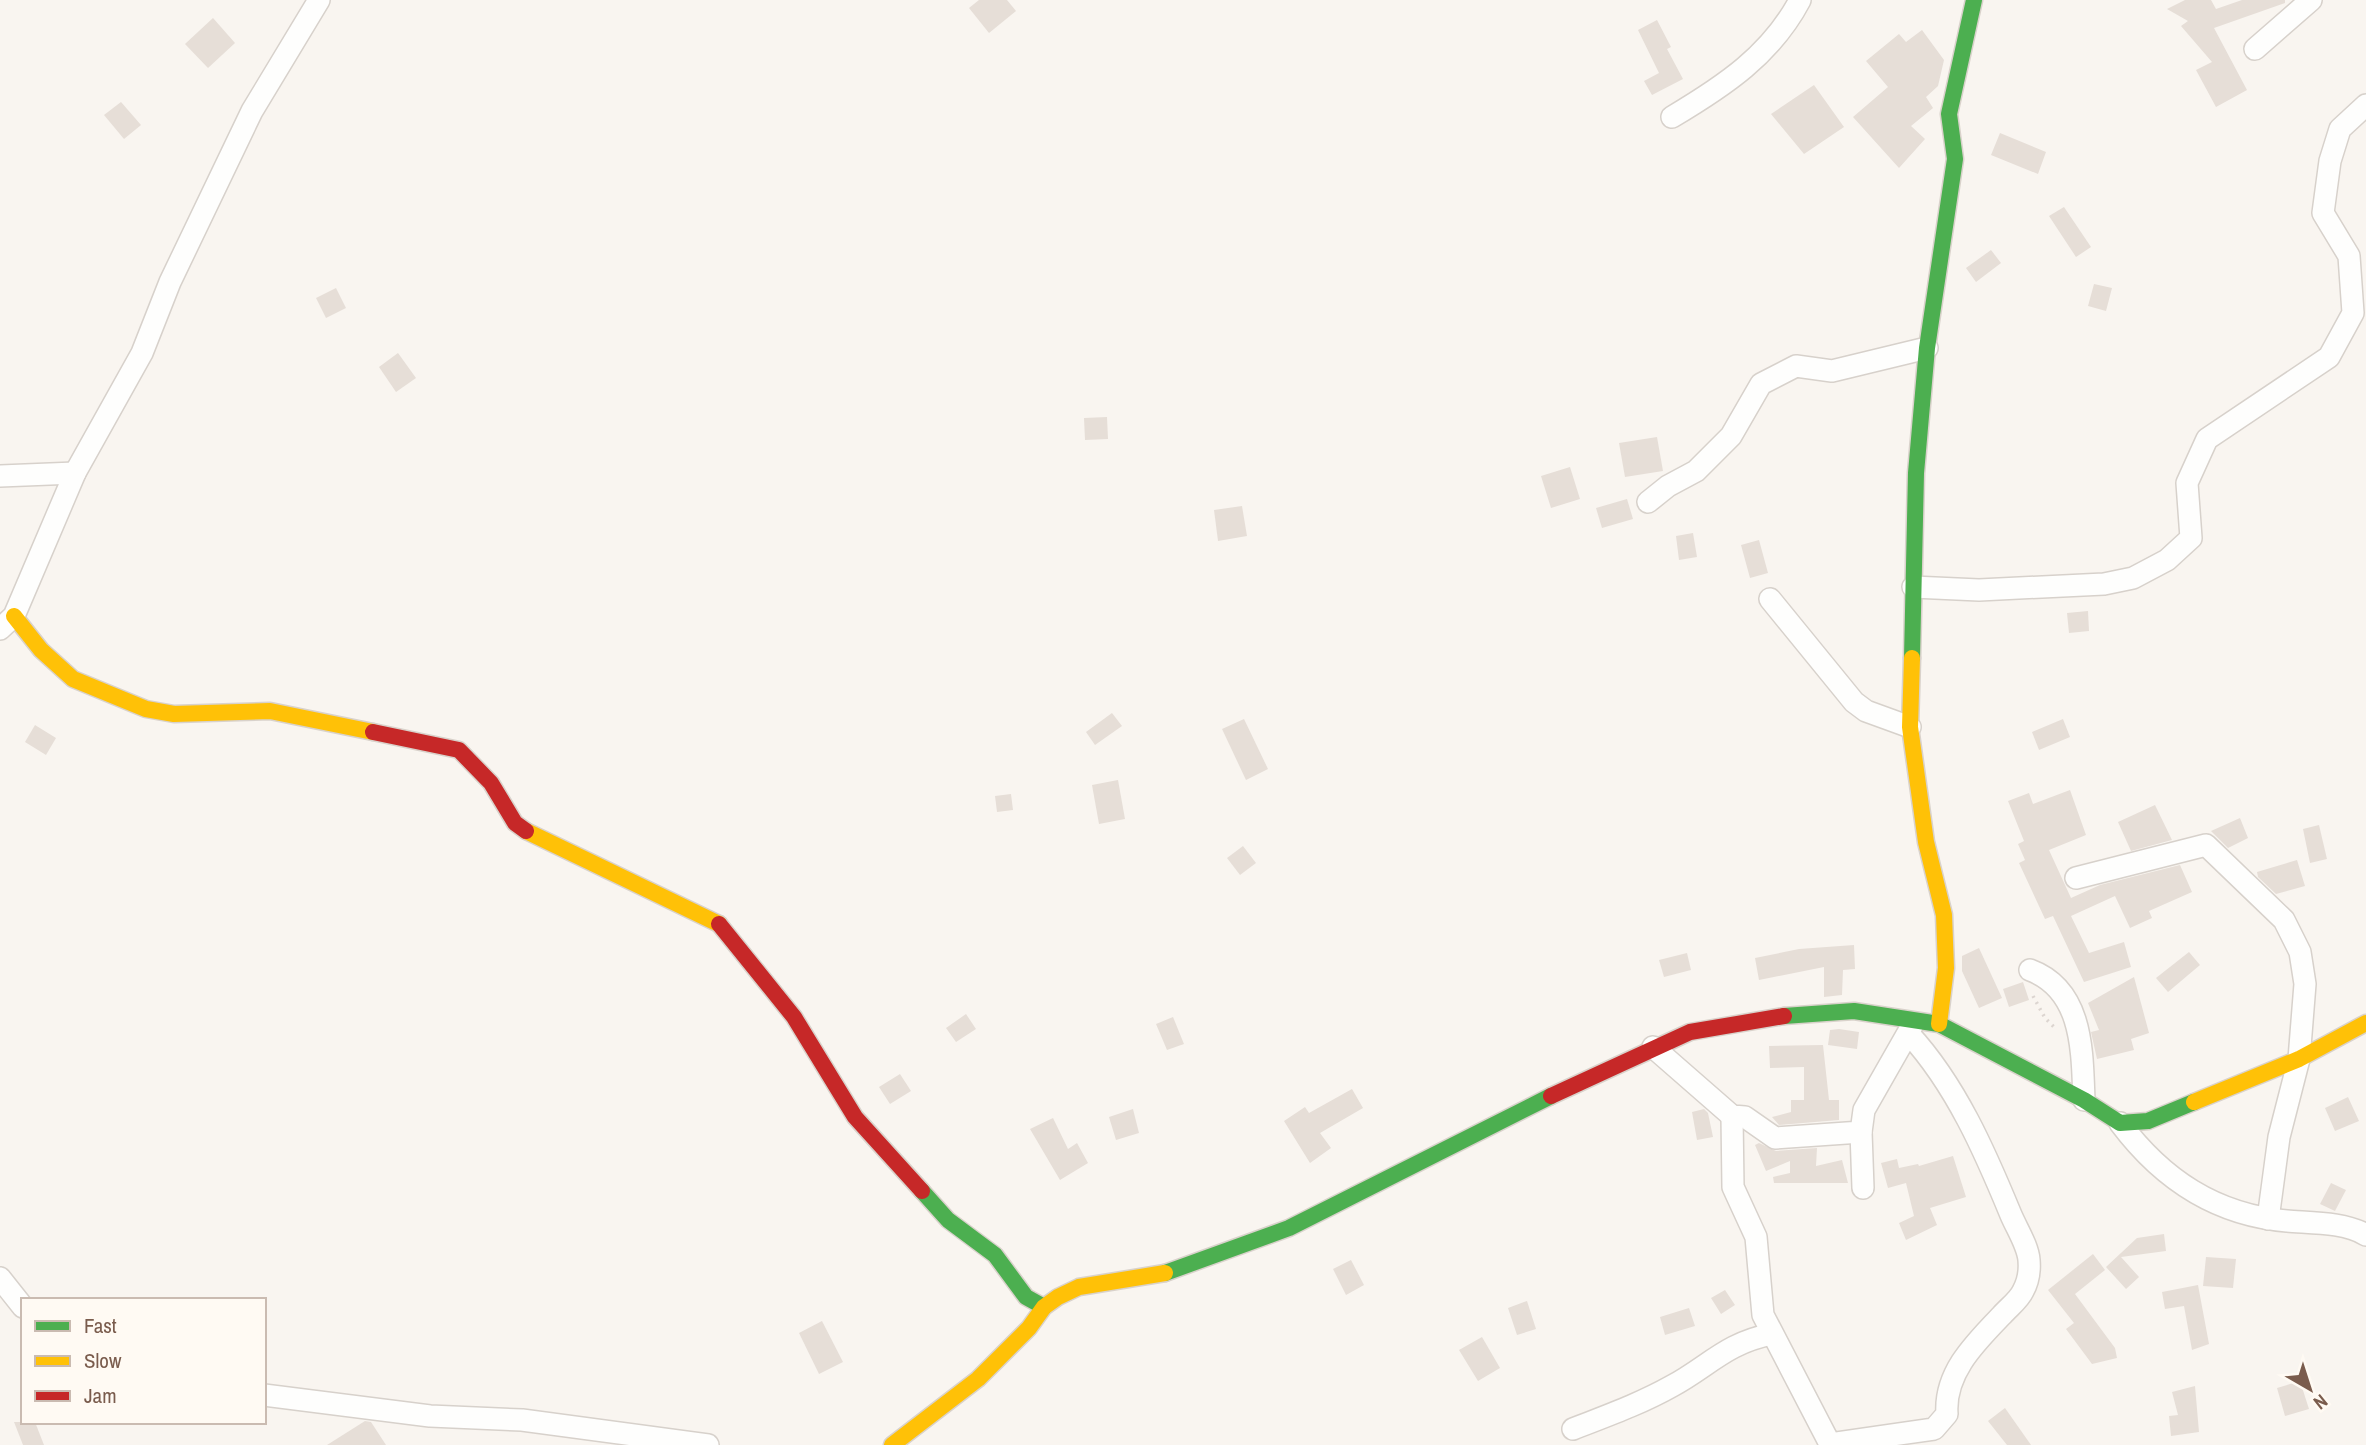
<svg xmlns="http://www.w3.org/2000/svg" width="2366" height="1445" font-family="'Archivo Narrow',sans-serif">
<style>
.building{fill:#e6ded7}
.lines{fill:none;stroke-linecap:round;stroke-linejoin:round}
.street-casing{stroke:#d7d1cb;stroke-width:24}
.fast-casing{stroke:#d9d2cb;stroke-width:19}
.slow-casing{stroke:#d9d2cb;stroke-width:19}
.jam-casing{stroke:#d9d2cb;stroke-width:19}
.path{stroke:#dcd5d0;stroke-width:3.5;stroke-dasharray:2 5;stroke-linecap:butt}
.street{stroke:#fefefd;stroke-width:21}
.fast{stroke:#4caf50;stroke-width:16}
.slow{stroke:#ffc107;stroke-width:16}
.jam{stroke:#c62828;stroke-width:16}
</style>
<rect width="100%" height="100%" fill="#f9f5f0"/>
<g class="building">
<polygon points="979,0 1007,0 1016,11 989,33 969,8"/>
<polygon points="2185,0 2211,0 2216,9 2242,0 2285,0 2285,3 2214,28 2247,90 2216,107 2196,70 2212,62 2181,26 2188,21 2167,9"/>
<polygon points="213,18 235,43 208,68 185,44"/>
<polygon points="1657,20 1671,47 1667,49 1683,79 1652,95 1644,81 1659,73 1638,30"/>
<polygon points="1922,30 1944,60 1938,86 1926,97 1933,108 1911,126 1925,139 1899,168 1853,117 1888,87 1866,61 1899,34 1906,42"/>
<polygon points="1814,85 1844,127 1804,154 1771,114"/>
<polygon points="121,102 141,125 124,139 104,115"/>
<polygon points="2000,133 2046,152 2038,174 1991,155"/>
<polygon points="2064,207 2091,247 2076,257 2049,216"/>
<polygon points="1991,250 2001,263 1976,282 1966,268"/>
<polygon points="2094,284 2112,288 2106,311 2088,306"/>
<polygon points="336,288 346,308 326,318 316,298"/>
<polygon points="398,353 416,378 396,392 379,367"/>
<polygon points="1107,417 1108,439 1085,440 1084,418"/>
<polygon points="1657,437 1663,471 1625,477 1619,443"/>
<polygon points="1570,467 1580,499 1551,508 1541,476"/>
<polygon points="1627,499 1633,519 1602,528 1596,508"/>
<polygon points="1242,506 1247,536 1218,541 1214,510"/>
<polygon points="1693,533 1697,557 1679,560 1676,536"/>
<polygon points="1759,540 1768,573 1750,578 1741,545"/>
<polygon points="2088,611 2089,631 2069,633 2067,613"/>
<polygon points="1112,713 1122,726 1095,745 1086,732"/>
<polygon points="1244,719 1268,769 1246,780 1222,729"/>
<polygon points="2063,719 2070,737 2039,750 2032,732"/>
<polygon points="35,725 56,738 46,755 25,742"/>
<polygon points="1118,780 1125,819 1099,824 1092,785"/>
<polygon points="2070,790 2086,835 2049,850 2071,898 2100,885 2180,865 2192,892 2149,911 2152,918 2130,928 2115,896 2071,916 2089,953 2124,942 2131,967 2084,982 2053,916 2045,919 2019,863 2025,860 2018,844 2024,841 2008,801 2029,793 2033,804"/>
<polygon points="1011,794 1013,810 997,812 995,796"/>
<polygon points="2155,805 2172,840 2131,851 2118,822"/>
<polygon points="2240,818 2248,838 2228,848 2211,831"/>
<polygon points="2319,825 2327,859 2310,863 2303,829"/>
<polygon points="1243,846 1256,863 1240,875 1227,858"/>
<polygon points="2297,860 2305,886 2276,894 2258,877 2257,872"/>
<polygon points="1854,945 1855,969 1843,970 1842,995 1824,997 1824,967 1759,980 1755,958 1799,949"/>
<polygon points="1979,948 2002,998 1979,1008 1962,971 1962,956"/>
<polygon points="2189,952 2200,965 2168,992 2156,978"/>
<polygon points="1687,953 1691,970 1664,977 1659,960"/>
<polygon points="2134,977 2149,1033 2131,1039 2134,1050 2097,1059 2091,1032 2099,1030 2088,1003"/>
<polygon points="2023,982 2029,1000 2009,1007 2003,989"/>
<polygon points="966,1014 976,1029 956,1042 946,1028"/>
<polygon points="1173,1017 1184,1044 1167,1050 1156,1024"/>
<polygon points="1839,1029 1859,1032 1857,1049 1828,1045 1830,1030"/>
<polygon points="1823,1045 1829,1100 1839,1100 1839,1120 1779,1125 1772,1117 1791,1112 1791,1100 1804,1100 1804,1067 1770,1068 1769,1046"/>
<polygon points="900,1074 911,1091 890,1104 879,1087"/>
<polygon points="1352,1089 1363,1108 1320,1133 1331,1148 1310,1163 1284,1121 1305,1107 1309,1113"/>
<polygon points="2348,1097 2359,1121 2335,1131 2325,1108"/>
<polygon points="1133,1109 1139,1133 1116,1140 1109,1117"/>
<polygon points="1704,1109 1708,1113 1713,1137 1697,1140 1692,1112"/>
<polygon points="1053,1118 1068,1149 1077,1143 1088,1163 1060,1180 1030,1129"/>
<polygon points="1759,1143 1776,1151 1817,1148 1816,1166 1842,1160 1848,1183 1774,1183 1773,1177 1790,1173 1790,1161 1766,1171 1755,1145"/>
<polygon points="1953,1156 1966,1197 1930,1208 1937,1225 1906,1240 1899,1223 1914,1216 1906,1183 1888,1188 1881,1163 1897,1159 1899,1168 1918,1164 1919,1166"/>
<polygon points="2331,1183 2346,1190 2335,1211 2320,1204"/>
<polygon points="2164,1234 2166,1251 2121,1257 2139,1277 2126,1289 2106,1267 2137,1238"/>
<polygon points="2093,1254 2105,1270 2075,1294 2115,1348 2117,1358 2092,1364 2066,1329 2074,1323 2048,1290"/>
<polygon points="2206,1257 2236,1259 2233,1288 2203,1286"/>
<polygon points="1351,1260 1364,1285 1346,1295 1333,1269"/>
<polygon points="2198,1285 2209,1344 2192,1350 2184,1306 2165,1309 2162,1292"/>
<polygon points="1725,1290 1735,1305 1721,1314 1711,1298"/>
<polygon points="1527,1301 1536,1329 1517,1335 1508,1308"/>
<polygon points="1689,1308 1695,1326 1665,1335 1660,1317"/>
<polygon points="822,1321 843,1362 819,1374 799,1333"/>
<polygon points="1482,1337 1500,1368 1478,1381 1459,1350"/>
<polygon points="2300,1381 2309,1409 2285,1416 2277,1388"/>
<polygon points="2195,1386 2199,1432 2171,1436 2169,1416 2178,1415 2172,1392"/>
<polygon points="2005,1408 2031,1445 2007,1445 1988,1421"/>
<polygon points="365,1421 371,1422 386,1445 327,1445"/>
<polygon points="14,1422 35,1422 44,1445 23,1445"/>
</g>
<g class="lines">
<g class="street-casing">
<g id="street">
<polyline points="2255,49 2311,0"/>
<path d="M 1672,117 C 1724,86 1771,55 1800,0"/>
<polyline points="0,476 75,473"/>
<polyline points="1648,502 1668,486 1696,471 1731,436 1761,384 1796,366 1832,371 1927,348"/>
<polyline points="1913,587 1979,590 2104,584 2133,578 2167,560 2191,538 2187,483 2207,439 2329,357 2353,313 2349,256 2323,213 2330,161 2340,129 2366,105"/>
<polyline points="1770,599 1854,702 1866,711 1910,727"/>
<polyline points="0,629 14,616 75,473 142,353 170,282 252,111 319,0"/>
<polyline points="2076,878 2206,845 2284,920 2300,952 2305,984 2299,1059 2279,1137 2268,1219"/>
<path d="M 2030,970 C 2084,990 2082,1053 2084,1100"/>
<polyline points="1653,1047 1732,1116 1745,1117 1775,1138 1861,1132 1864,1110 1913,1024"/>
<path d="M 1732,1116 L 1733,1187 L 1756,1237 L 1763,1315 L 1830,1444 L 1934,1429 L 1947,1414 C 1944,1373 1975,1343 2002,1315 C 2009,1307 2019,1300 2023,1291 C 2028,1282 2030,1271 2029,1260 C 2028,1246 2017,1229 2011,1215 C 1985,1152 1956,1085 1909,1034"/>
<path d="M 2120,1123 C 2162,1179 2215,1215 2287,1221 C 2311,1223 2345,1222 2366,1235"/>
<polyline points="1861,1132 1863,1188"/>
<polyline points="0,1278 23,1307"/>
<polyline points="264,1395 430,1416 522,1420 708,1445"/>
<path d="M 1573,1429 C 1606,1416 1640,1404 1672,1386 C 1709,1366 1726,1343 1772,1334"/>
</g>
</g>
<g class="fast-casing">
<g id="fast">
<polyline points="1912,658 1916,473 1927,348 1955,159 1949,114 1974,0"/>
<polyline points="1784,1016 1854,1011 1939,1024 2084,1100 2120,1123 2148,1121 2194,1102"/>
<polyline points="922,1191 948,1220 995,1255 1026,1297 1044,1307"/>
<polyline points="1165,1273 1289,1228 1551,1096"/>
</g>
</g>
<g class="slow-casing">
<g id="slow">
<polyline points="14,616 41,650 73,679 146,709 174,714 270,711 373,732"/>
<polyline points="1912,658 1910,727 1926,842 1944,915 1946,968 1939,1024"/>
<polyline points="526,831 719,924"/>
<polyline points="2194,1102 2299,1059 2366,1023"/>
<polyline points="892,1445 978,1379 1029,1328 1044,1307 1058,1297 1079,1287 1165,1273"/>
</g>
</g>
<g class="jam-casing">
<g id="jam">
<polyline points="373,732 459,750 491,783 515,823 526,831"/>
<polyline points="719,924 794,1017 855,1117 922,1191"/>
<polyline points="1551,1096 1690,1032 1784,1016"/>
</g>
</g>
<polyline class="path" points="2033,996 2045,1018 2056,1029"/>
<use href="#street" class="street"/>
<use href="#fast" class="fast"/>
<use href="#slow" class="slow"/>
<use href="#jam" class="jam"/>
</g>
<rect x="21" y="1298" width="245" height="126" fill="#fffaf3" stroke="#cabbb1" stroke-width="2"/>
<rect x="35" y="1321" width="35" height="10" fill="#4caf50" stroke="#cabbb1" stroke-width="2"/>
<text x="84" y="1333" font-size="21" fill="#7a5c4d">Fast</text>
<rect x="35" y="1356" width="35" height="10" fill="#ffc107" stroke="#cabbb1" stroke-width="2"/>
<text x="84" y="1368" font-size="21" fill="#7a5c4d">Slow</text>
<rect x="35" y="1391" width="35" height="10" fill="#c62828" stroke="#cabbb1" stroke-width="2"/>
<text x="84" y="1403" font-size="21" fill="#7a5c4d">Jam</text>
<g transform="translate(2310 1389) rotate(141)" stroke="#fffaf3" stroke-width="5" paint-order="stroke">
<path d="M0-5L12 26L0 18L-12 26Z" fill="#7a5c4d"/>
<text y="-10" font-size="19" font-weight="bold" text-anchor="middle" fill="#7a5c4d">N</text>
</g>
</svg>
